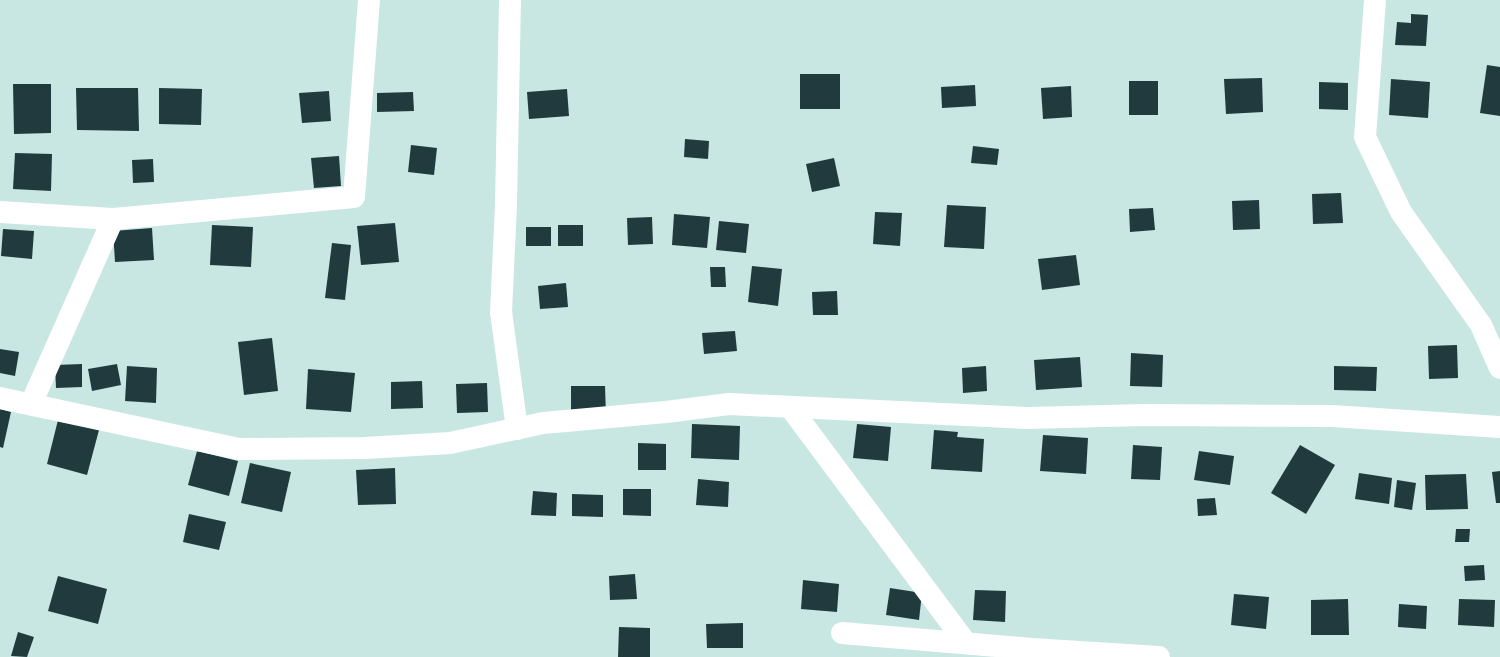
<svg xmlns="http://www.w3.org/2000/svg" width="1500" height="657" font-family="'Asap Condensed',sans-serif">
<style>
.building{fill:#203a3d}
.lines{fill:none;stroke-linecap:round;stroke-linejoin:round}
.minor{stroke:#fff;stroke-width:22}
</style>
<rect width="100%" height="100%" fill="#c8e6e2"/>
<g class="building">
<polygon points="1411,14 1428,15 1426,46 1395,45 1397,22 1411,23"/>
<polygon points="1487,65 1500,67 1500,116 1480,113"/>
<rect x="800" y="74" width="40" height="35"/>
<polygon points="1262,78 1263,112 1226,114 1224,79"/>
<polygon points="1391,79 1430,82 1428,118 1389,115"/>
<rect x="1129" y="81" width="29" height="34"/>
<polygon points="1319,82 1348,83 1348,110 1319,109"/>
<polygon points="13,84 51,84 51,133 14,134"/>
<polygon points="975,85 976,106 942,108 941,87"/>
<polygon points="1071,86 1072,117 1043,119 1041,88"/>
<polygon points="76,88 138,88 139,131 77,130"/>
<polygon points="159,88 202,89 201,125 159,124"/>
<polygon points="567,89 569,116 529,119 527,92"/>
<polygon points="329,91 331,121 302,123 299,93"/>
<polygon points="413,92 414,111 377,112 377,93"/>
<polygon points="685,139 709,141 708,159 684,157"/>
<polygon points="411,145 437,148 434,175 408,172"/>
<polygon points="973,146 999,149 997,165 971,163"/>
<polygon points="15,153 52,154 51,191 13,189"/>
<polygon points="339,156 341,186 314,188 311,158"/>
<polygon points="834,158 840,186 812,192 806,164"/>
<polygon points="153,159 154,182 133,183 132,160"/>
<polygon points="1341,193 1343,223 1313,224 1312,194"/>
<polygon points="1259,200 1260,229 1233,230 1232,201"/>
<polygon points="947,205 986,207 984,249 944,247"/>
<polygon points="1153,208 1155,230 1130,232 1129,209"/>
<polygon points="875,212 902,213 900,246 873,244"/>
<polygon points="674,214 710,217 707,248 672,245"/>
<polygon points="652,217 653,244 628,245 627,218"/>
<polygon points="719,221 749,224 746,253 716,250"/>
<polygon points="395,223 399,262 361,265 357,226"/>
<polygon points="212,225 253,227 251,267 210,265"/>
<rect x="558" y="225" width="25" height="21"/>
<rect x="526" y="227" width="25" height="19"/>
<polygon points="152,228 154,260 115,262 113,231"/>
<polygon points="3,229 34,231 32,259 1,256"/>
<polygon points="332,243 351,245 345,300 325,298"/>
<polygon points="1076,255 1080,285 1042,290 1038,259"/>
<polygon points="752,266 782,269 778,306 748,302"/>
<polygon points="710,267 725,267 726,287 711,287"/>
<polygon points="566,283 568,307 540,309 538,286"/>
<polygon points="837,291 838,315 813,315 812,292"/>
<polygon points="735,331 737,351 704,354 702,333"/>
<polygon points="272,338 278,391 244,395 238,342"/>
<polygon points="1457,345 1458,378 1429,379 1428,346"/>
<polygon points="0,349 19,352 15,376 0,373"/>
<polygon points="1131,353 1163,355 1162,387 1130,386"/>
<polygon points="1080,357 1082,387 1036,390 1034,360"/>
<polygon points="82,364 82,387 56,388 55,365"/>
<polygon points="117,364 121,385 92,391 88,369"/>
<polygon points="127,366 157,368 156,403 125,401"/>
<polygon points="986,366 987,391 963,393 962,368"/>
<polygon points="1334,366 1377,367 1376,391 1334,390"/>
<polygon points="308,369 355,373 351,412 306,409"/>
<polygon points="422,381 423,408 391,409 391,382"/>
<polygon points="487,383 488,412 457,413 456,384"/>
<polygon points="571,386 605,386 606,416 571,416"/>
<polygon points="0,409 11,412 3,448 0,447"/>
<polygon points="58,420 99,430 87,475 47,464"/>
<polygon points="692,424 740,426 739,460 691,458"/>
<polygon points="857,424 891,427 888,461 853,458"/>
<polygon points="934,430 958,432 957,437 984,439 982,472 931,469"/>
<polygon points="1043,435 1088,438 1086,474 1040,471"/>
<polygon points="638,443 666,444 666,470 638,470"/>
<polygon points="1133,445 1162,447 1160,480 1131,479"/>
<polygon points="1300,445 1335,465 1306,514 1271,493"/>
<polygon points="197,451 238,461 229,496 188,485"/>
<polygon points="1199,451 1234,456 1230,485 1194,480"/>
<polygon points="250,463 291,472 282,512 241,503"/>
<polygon points="395,468 396,504 358,505 356,470"/>
<polygon points="1500,471 1500,503 1496,503 1492,472"/>
<polygon points="1359,473 1392,478 1389,504 1355,499"/>
<polygon points="1466,474 1468,509 1426,510 1425,475"/>
<polygon points="698,479 729,482 728,507 696,505"/>
<polygon points="1397,480 1416,483 1412,510 1394,507"/>
<polygon points="623,489 651,489 651,516 623,515"/>
<polygon points="533,491 557,493 556,516 531,515"/>
<polygon points="572,494 603,495 603,517 572,516"/>
<polygon points="1215,498 1217,515 1198,516 1197,499"/>
<polygon points="189,514 226,522 219,550 183,542"/>
<polygon points="1456,529 1470,529 1469,542 1455,542"/>
<polygon points="1484,565 1485,580 1465,581 1464,566"/>
<polygon points="635,574 637,599 610,600 609,576"/>
<polygon points="58,576 107,589 98,624 48,611"/>
<polygon points="803,580 839,584 837,612 801,609"/>
<polygon points="890,588 922,593 919,620 886,615"/>
<polygon points="975,590 1006,591 1005,622 973,620"/>
<polygon points="1234,594 1269,597 1266,629 1231,625"/>
<polygon points="1348,599 1349,635 1311,635 1311,600"/>
<polygon points="1459,599 1495,600 1494,627 1458,625"/>
<polygon points="1399,604 1427,606 1426,629 1398,627"/>
<polygon points="743,623 743,648 707,648 706,624"/>
<polygon points="619,627 650,628 650,657 618,657"/>
<polygon points="18,632 34,637 27,657 11,656"/>
</g>
<g class="lines">
<g class="minor">
<polyline points="510,0 506,205 501,312 517,429"/>
<polyline points="1375,0 1365,137 1401,212 1481,325 1500,368"/>
<polyline points="0,212 113,219"/>
<polyline points="0,398 239,449 365,448 450,443 543,423 666,412 729,404 1027,418 1145,415 1332,416 1500,427"/>
<polyline points="31,404 113,219 354,197 369,0"/>
<polyline points="790,407 966,643"/>
<polyline points="842,633 1032,649 1159,657"/>
</g>
</g>
</svg>
